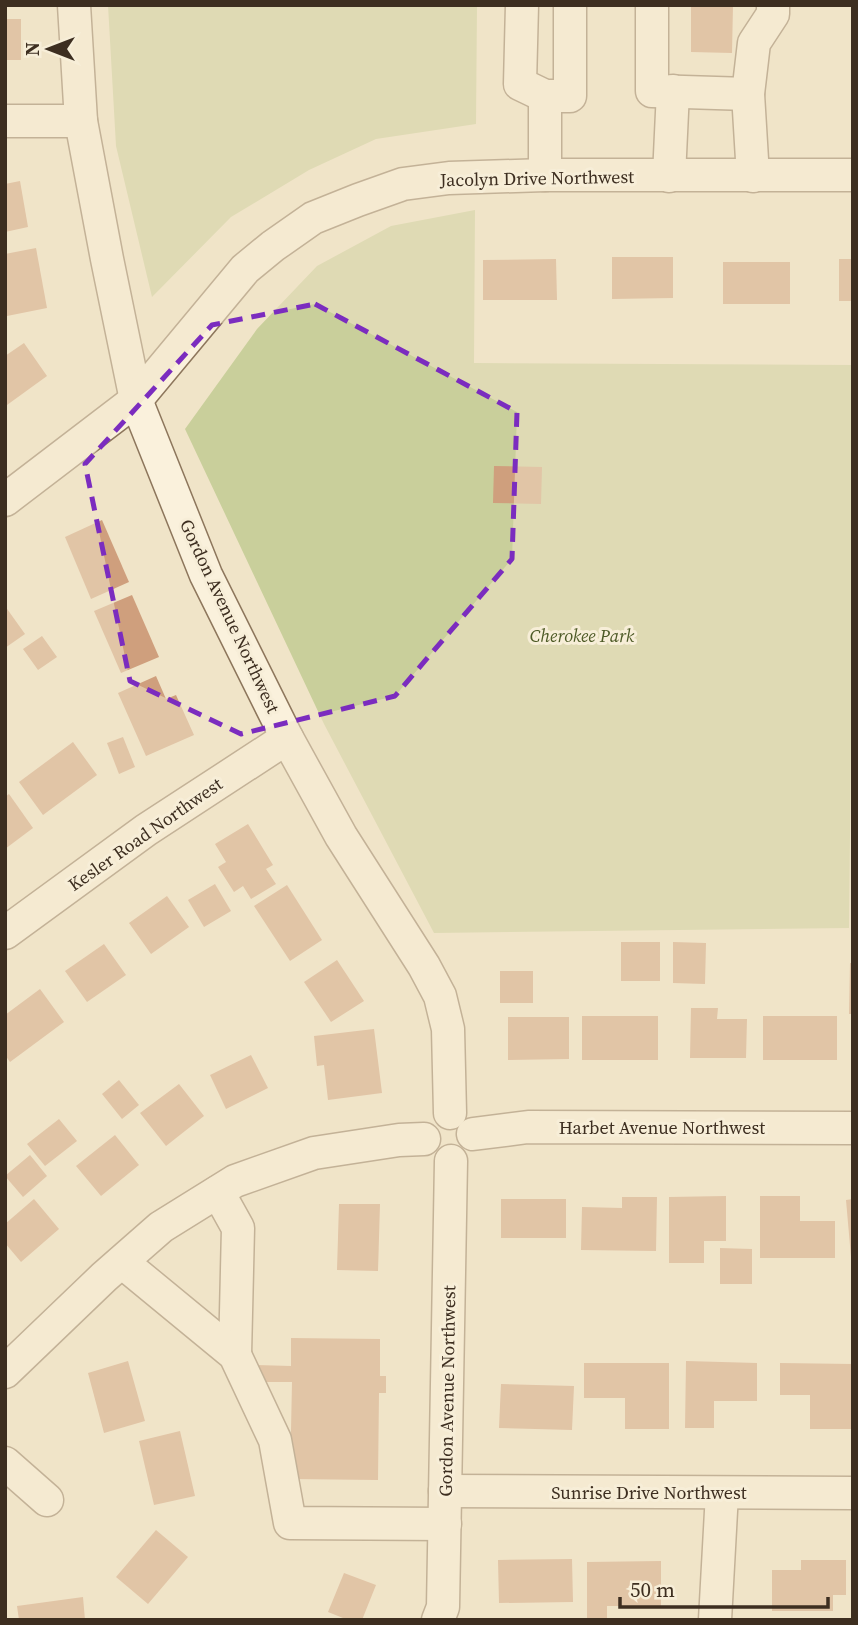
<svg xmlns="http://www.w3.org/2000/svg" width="858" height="1625" font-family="'Source Serif 4',serif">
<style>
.green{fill:#c9cf9b}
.building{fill:#cf9f7d}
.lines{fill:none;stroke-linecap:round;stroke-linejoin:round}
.minor-casing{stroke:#8d765c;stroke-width:35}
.minor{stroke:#faf1dc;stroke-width:32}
.marked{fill:none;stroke:#7b2cbf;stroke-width:5;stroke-dasharray:14 9;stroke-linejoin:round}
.labels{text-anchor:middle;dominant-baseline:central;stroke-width:6;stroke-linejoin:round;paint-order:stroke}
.street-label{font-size:18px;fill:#3d2e20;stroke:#f7eed8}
.park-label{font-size:18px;font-style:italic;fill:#4d5a26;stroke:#f7eed8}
</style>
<rect width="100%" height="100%" fill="#f0e4c8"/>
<g class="green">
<polygon points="108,5 477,5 476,124 376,139 309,170 231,217 152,297 116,146"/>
<polygon points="475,210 474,363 853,365 853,554 849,928 434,933 324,724 185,429 257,329 317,266 391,226"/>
</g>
<g class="building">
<polygon points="691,5 733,5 732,53 691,52"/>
<rect x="5" y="19" width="16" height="41"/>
<polygon points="20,181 28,227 5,232 5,184"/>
<polygon points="36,248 47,308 7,316 5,306 5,254"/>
<polygon points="612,257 673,257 673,298 612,299"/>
<polygon points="556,259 557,300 483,300 483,260"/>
<rect x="839" y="259" width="14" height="42"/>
<rect x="723" y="262" width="67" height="42"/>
<polygon points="24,343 47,376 7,405 5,403 5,356"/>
<polygon points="494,466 542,467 541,504 493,503"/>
<polygon points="102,520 129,582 91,599 65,537"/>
<polygon points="132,595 159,657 121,673 94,611"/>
<polygon points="5,606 25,634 5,648"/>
<polygon points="42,636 57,657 38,670 23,649"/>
<polygon points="156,676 166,699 176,695 194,735 146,756 118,693"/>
<polygon points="123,737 135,767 119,774 107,743"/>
<polygon points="73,742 97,775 43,815 19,782"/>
<polygon points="9,794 33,828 5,849 5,797"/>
<polygon points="248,824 273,865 266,869 276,884 251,899 243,886 234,892 218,867 226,862 215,844"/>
<polygon points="215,884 231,911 204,927 188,900"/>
<polygon points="287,885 322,940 290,961 254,906"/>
<polygon points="167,896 189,927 151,954 129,923"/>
<rect x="621" y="942" width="39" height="39"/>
<polygon points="673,942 706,943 705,984 673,983"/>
<polygon points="104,944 126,975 87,1002 65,971"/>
<polygon points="337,960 364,1001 331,1022 304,982"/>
<polygon points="850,963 853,963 853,1014 849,1014"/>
<rect x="500" y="971" width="33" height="32"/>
<polygon points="40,989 64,1022 10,1062 5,1055 5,1015"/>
<polygon points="691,1008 718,1008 717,1019 747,1019 746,1058 690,1058"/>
<rect x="582" y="1016" width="76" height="44"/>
<rect x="763" y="1016" width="74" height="44"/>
<polygon points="508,1017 569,1017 569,1059 508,1060"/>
<polygon points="374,1029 382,1093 328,1100 324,1065 317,1066 314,1036"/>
<polygon points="251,1055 268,1088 226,1109 210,1075"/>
<polygon points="119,1080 139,1105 122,1119 102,1094"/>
<polygon points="179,1084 204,1116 166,1146 140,1113"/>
<polygon points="59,1119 77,1141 45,1166 27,1144"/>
<polygon points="115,1135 139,1165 101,1196 76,1166"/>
<polygon points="30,1155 47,1176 23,1197 5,1176"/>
<polygon points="726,1196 726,1241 704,1241 704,1263 669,1263 669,1197"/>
<polygon points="760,1196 800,1196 800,1221 835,1221 835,1258 760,1258"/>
<polygon points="622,1197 657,1197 656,1251 581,1250 582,1207 622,1208"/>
<polygon points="34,1199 59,1229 21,1262 5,1243 5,1224"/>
<rect x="501" y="1199" width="65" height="39"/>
<polygon points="853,1199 853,1257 851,1257 846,1200"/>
<polygon points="339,1204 380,1204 378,1271 337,1270"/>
<polygon points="720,1248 752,1249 752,1284 720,1284"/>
<polygon points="291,1338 380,1339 380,1376 386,1376 386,1393 379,1393 378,1480 290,1479 292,1382 256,1382 256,1365 291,1366"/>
<polygon points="128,1361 145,1421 104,1433 88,1373"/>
<polygon points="686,1361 757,1363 757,1401 714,1401 714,1428 685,1428"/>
<polygon points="584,1363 669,1363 669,1429 625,1429 625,1398 584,1398"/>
<polygon points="780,1363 853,1364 853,1429 810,1429 810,1395 780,1395"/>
<polygon points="501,1384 574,1386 572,1430 499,1428"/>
<polygon points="180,1431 195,1496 154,1505 139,1441"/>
<polygon points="156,1530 188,1557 148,1604 116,1577"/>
<polygon points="572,1559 573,1602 499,1603 498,1560"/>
<polygon points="801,1560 846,1560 846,1595 833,1595 833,1611 772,1611 772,1570 801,1570"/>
<polygon points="661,1561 661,1606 607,1606 607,1620 587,1620 587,1562"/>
<polygon points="344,1573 376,1585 362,1620 348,1620 328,1612"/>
<polygon points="83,1597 85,1620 19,1620 17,1606"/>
</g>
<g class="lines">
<g class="minor-casing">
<g id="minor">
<polyline points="74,5 81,121 107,259 136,400 206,575 287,738 341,836 424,966 440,996 448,1029 450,1113"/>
<polyline points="522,5 520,84 545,96 570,96 570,5"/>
<polyline points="652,5 652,91 748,94"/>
<polyline points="545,96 545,175"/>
<polyline points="5,121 81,121"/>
<polyline points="669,176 673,91"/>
<polyline points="753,176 748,94 754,43 773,14 773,5"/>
<polyline points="5,500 136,400 245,269 273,246 313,218 358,200 403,184 449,178 545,175 853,175"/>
<polyline points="5,933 146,830 287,738"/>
<polyline points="473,1134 528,1127 853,1128"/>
<polyline points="218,1192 238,1228 235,1355"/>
<polyline points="122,1262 235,1355 275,1440 290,1523 445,1524"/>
<polyline points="5,1372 104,1277 161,1227 235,1181 314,1153 399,1140 424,1139"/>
<polyline points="5,1463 47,1500"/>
<polyline points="445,1491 853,1493"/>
<polyline points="438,1620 443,1607 451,1161"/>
<polyline points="715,1620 722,1493"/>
</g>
</g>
<use href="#minor" class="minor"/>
</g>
<path d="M0 0H858V1625H0ZM 315,304 L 517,412 L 512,559 L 395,696 L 241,734 L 130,681 L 85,464 L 212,325 Z" fill="#f0e4c8" fill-opacity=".55" fill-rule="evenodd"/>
<path class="marked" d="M 315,304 L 517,412 L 512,559 L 395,696 L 241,734 L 130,681 L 85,464 L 212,325 Z"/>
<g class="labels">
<g class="street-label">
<text transform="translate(537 178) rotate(-1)">Jacolyn Drive Northwest</text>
<text transform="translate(230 616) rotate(65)">Gordon Avenue Northwest</text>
<text transform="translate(145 834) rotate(-35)">Kesler Road Northwest</text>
<text x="662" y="1127">Harbet Avenue Northwest</text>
<text transform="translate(447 1391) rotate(-89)">Gordon Avenue Northwest</text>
<text x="649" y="1492">Sunrise Drive Northwest</text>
</g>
<g class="park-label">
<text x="582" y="635">Cherokee Park</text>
</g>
</g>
<rect width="858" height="1625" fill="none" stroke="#3d2e20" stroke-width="14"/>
<g transform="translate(49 49) rotate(270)" stroke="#f7eed8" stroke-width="5" paint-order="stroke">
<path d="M0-5L12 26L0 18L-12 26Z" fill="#3d2e20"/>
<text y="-10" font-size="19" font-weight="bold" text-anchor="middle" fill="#3d2e20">N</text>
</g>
<path d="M620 1597v10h208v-10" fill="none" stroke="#3d2e20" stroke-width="3.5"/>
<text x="630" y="1597" font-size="21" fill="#3d2e20" stroke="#f7eed8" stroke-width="5" paint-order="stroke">50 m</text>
</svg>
